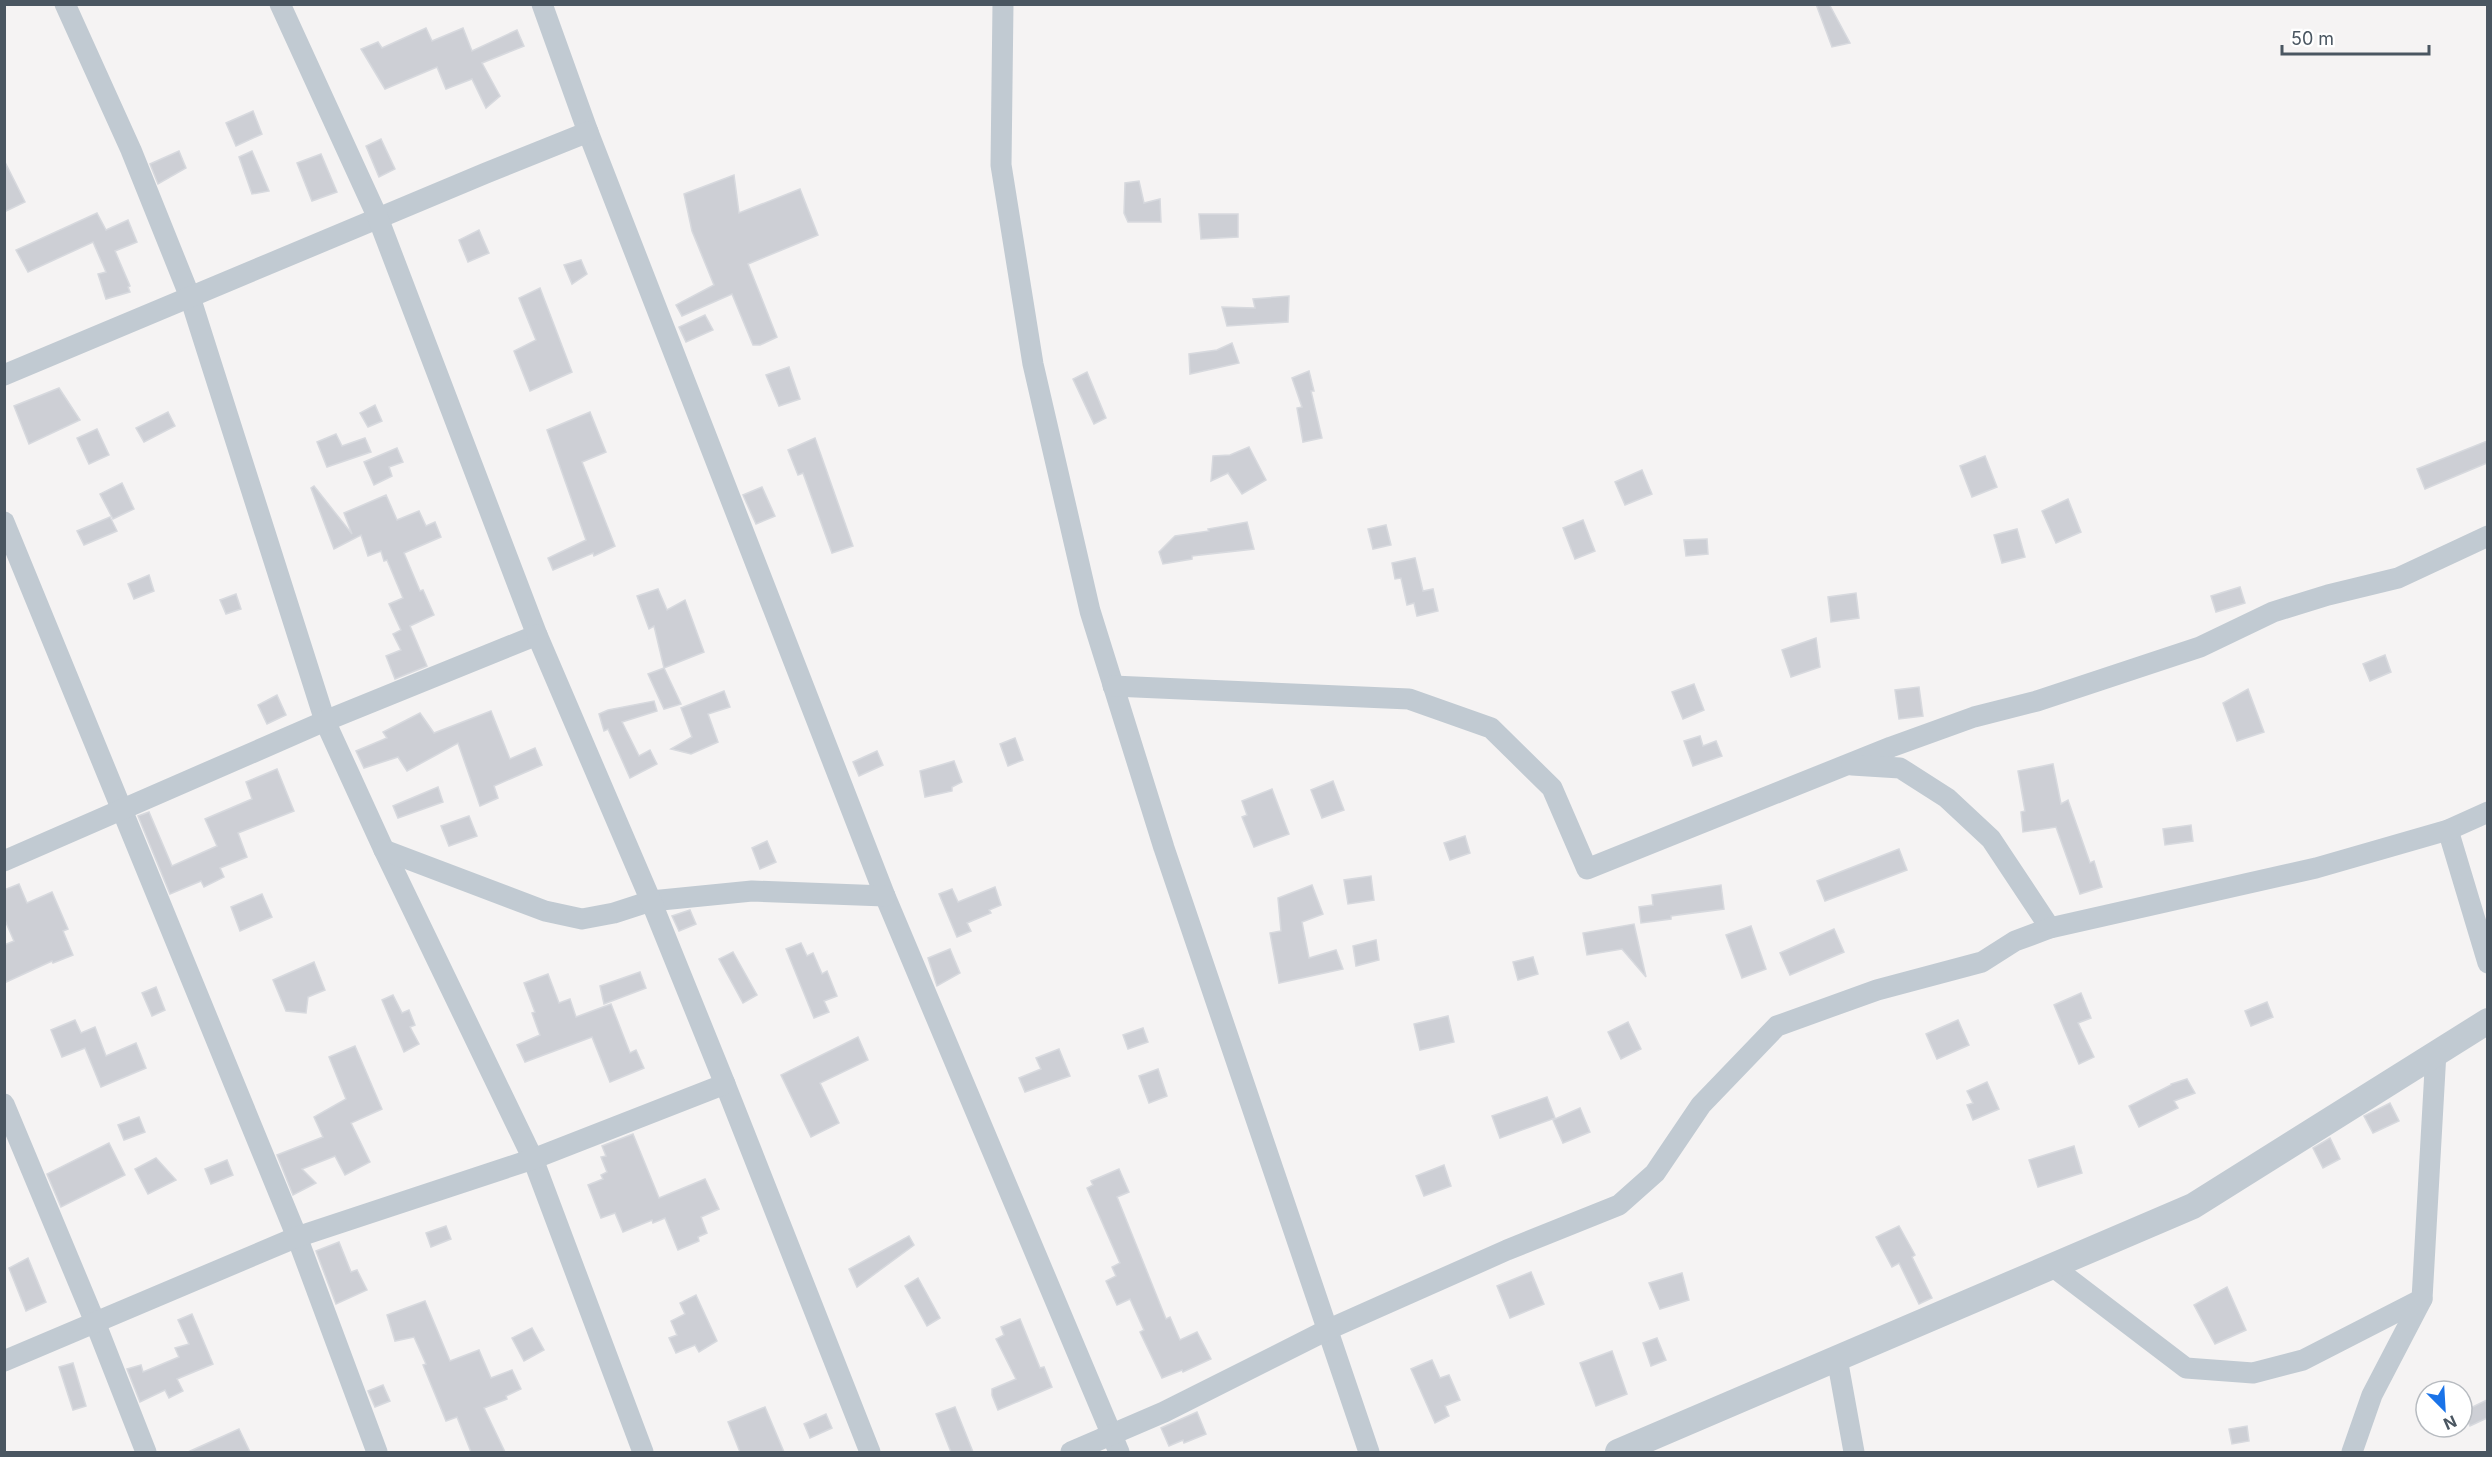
<svg xmlns="http://www.w3.org/2000/svg" width="2492" height="1457" font-family="Inter,sans-serif">
<style>
.building{fill:#cdcfd5;stroke:#d7d9de;stroke-width:1.5}
.lines{fill:none;stroke-linecap:round;stroke-linejoin:round}
.minor{stroke:#c1cad2;stroke-width:21}
.tertiary{stroke:#c1cad2;stroke-width:26}
</style>
<rect width="100%" height="100%" fill="#f5f3f3"/>
<g class="building">
<polygon points="1816,4 1829,4 1850,43 1832,47"/>
<polygon points="426,28 432,41 463,28 472,51 517,30 524,46 482,63 500,96 486,108 472,79 446,89 437,67 385,89 361,49 378,42 382,48"/>
<polygon points="253,111 262,134 236,146 226,123"/>
<polygon points="381,139 395,169 379,177 366,146"/>
<polygon points="179,151 186,168 158,184 150,164"/>
<polygon points="252,151 269,191 252,194 239,157"/>
<polygon points="321,154 337,192 312,201 297,163"/>
<polygon points="4,160 25,202 4,212"/>
<polygon points="734,175 739,213 800,189 818,235 748,264 777,337 760,345 753,345 732,294 682,316 676,305 714,285 692,231 684,194"/>
<polygon points="1139,181 1144,203 1160,199 1161,222 1128,222 1124,213 1125,183"/>
<polygon points="97,213 106,230 128,220 137,242 115,251 130,286 128,287 130,292 106,299 98,274 106,272 93,242 28,272 16,250"/>
<polygon points="1199,214 1238,214 1238,237 1201,239"/>
<polygon points="479,230 489,253 468,262 459,240"/>
<polygon points="581,260 587,274 572,284 564,265"/>
<polygon points="540,288 572,372 530,391 514,351 536,340 519,298"/>
<polygon points="1289,296 1288,322 1227,326 1222,307 1255,308 1253,299"/>
<polygon points="705,315 713,330 686,342 679,327"/>
<polygon points="1232,343 1239,363 1190,374 1189,354 1217,350"/>
<polygon points="789,367 800,399 779,406 766,375"/>
<polygon points="1309,371 1314,391 1311,391 1322,438 1303,442 1297,408 1302,407 1292,378"/>
<polygon points="1087,372 1106,418 1094,424 1073,379"/>
<polygon points="59,388 80,420 29,444 14,406"/>
<polygon points="375,405 382,421 368,427 360,413"/>
<polygon points="168,412 175,426 144,442 136,428"/>
<polygon points="590,412 606,452 582,462 615,546 594,556 593,553 553,570 548,558 586,540 547,430"/>
<polygon points="97,429 109,455 89,464 77,438"/>
<polygon points="336,434 342,446 365,438 371,452 327,467 317,442"/>
<polygon points="815,438 853,546 832,553 803,473 798,475 788,450"/>
<polygon points="2487,441 2487,463 2425,489 2417,469"/>
<polygon points="1249,447 1266,480 1242,494 1228,473 1211,481 1213,456 1230,455"/>
<polygon points="397,448 403,462 389,467 392,476 374,485 364,462"/>
<polygon points="1985,456 1997,487 1972,497 1960,466"/>
<polygon points="1642,470 1652,494 1625,505 1615,482"/>
<polygon points="122,483 134,509 113,519 100,494"/>
<polygon points="314,486 352,534 344,513 386,495 397,520 419,511 426,526 435,522 441,537 404,553 420,591 423,590 434,615 410,626 427,666 395,679 386,656 401,650 393,634 401,630 389,604 403,598 387,560 384,561 381,551 368,556 361,535 334,549 311,488"/>
<polygon points="762,487 775,516 756,524 743,495"/>
<polygon points="2068,499 2081,532 2056,543 2042,511"/>
<polygon points="110,517 117,531 84,545 77,531"/>
<polygon points="1583,520 1595,551 1575,559 1563,528"/>
<polygon points="1247,522 1254,549 1192,556 1192,559 1163,564 1159,552 1175,536 1209,531 1208,529"/>
<polygon points="1386,525 1391,545 1373,549 1368,529"/>
<polygon points="2017,529 2025,557 2002,563 1994,535"/>
<polygon points="1707,539 1708,554 1686,556 1684,540"/>
<polygon points="1415,558 1423,591 1433,589 1438,611 1417,616 1414,603 1407,605 1401,578 1395,579 1392,563"/>
<polygon points="149,575 154,591 134,599 128,584"/>
<polygon points="2240,587 2245,603 2216,612 2211,596"/>
<polygon points="658,589 667,610 685,600 704,652 664,668 654,626 649,629 637,596"/>
<polygon points="1856,593 1859,618 1831,622 1828,597"/>
<polygon points="236,594 241,609 226,614 220,600"/>
<polygon points="1816,638 1820,667 1791,677 1782,650"/>
<polygon points="2385,655 2391,672 2370,681 2363,664"/>
<polygon points="664,668 681,704 664,709 648,674"/>
<polygon points="1694,684 1704,710 1683,719 1672,692"/>
<polygon points="1919,687 1923,716 1899,719 1895,690"/>
<polygon points="2248,689 2264,732 2237,741 2223,703"/>
<polygon points="724,691 730,707 708,714 718,742 691,754 671,749 692,737 681,708"/>
<polygon points="277,695 286,715 267,724 258,705"/>
<polygon points="654,701 657,711 622,722 639,756 650,750 657,764 630,778 608,729 604,731 599,714 608,710"/>
<polygon points="491,711 510,759 535,748 542,765 494,786 498,798 480,806 458,743 407,771 398,757 364,768 356,751 387,738 383,732 420,713 434,733"/>
<polygon points="1700,736 1703,746 1716,741 1722,756 1693,766 1684,741"/>
<polygon points="1015,738 1023,760 1008,766 1000,744"/>
<polygon points="877,751 883,765 859,776 853,762"/>
<polygon points="954,761 962,782 952,787 952,791 925,797 920,771"/>
<polygon points="2053,764 2061,804 2068,800 2090,863 2094,861 2102,887 2080,894 2056,827 2023,832 2021,812 2025,811 2018,771"/>
<polygon points="277,769 294,811 238,833 247,857 220,868 224,877 204,887 201,881 170,894 138,816 149,812 172,866 217,846 205,819 252,799 246,782"/>
<polygon points="1333,781 1344,810 1322,818 1311,790"/>
<polygon points="438,787 443,802 398,818 393,806"/>
<polygon points="1272,789 1289,834 1254,847 1242,817 1247,815 1242,801"/>
<polygon points="469,816 477,836 449,846 441,826"/>
<polygon points="2191,825 2193,841 2165,845 2163,829"/>
<polygon points="1465,836 1470,853 1450,860 1444,843"/>
<polygon points="767,841 776,862 760,869 752,848"/>
<polygon points="1899,849 1907,870 1825,901 1817,881"/>
<polygon points="1371,876 1374,900 1348,904 1344,880"/>
<polygon points="19,884 27,903 52,892 68,929 63,931 73,955 53,963 52,961 4,983 4,945 14,941 4,918 4,890"/>
<polygon points="1312,885 1323,914 1302,922 1309,958 1336,950 1343,969 1279,983 1270,933 1281,931 1278,898"/>
<polygon points="1721,885 1724,909 1671,916 1671,919 1641,923 1639,907 1653,905 1652,895"/>
<polygon points="995,887 1001,905 989,910 991,913 967,923 971,931 957,937 939,894 952,889 958,902"/>
<polygon points="262,894 272,917 240,931 231,907"/>
<polygon points="690,910 696,924 679,931 672,916"/>
<polygon points="1634,924 1646,977 1622,949 1587,955 1583,933"/>
<polygon points="1751,926 1766,969 1742,978 1726,935"/>
<polygon points="1834,929 1844,952 1790,975 1780,953"/>
<polygon points="1376,940 1379,960 1356,966 1353,946"/>
<polygon points="801,943 807,956 813,953 822,974 827,971 837,996 824,1001 829,1012 814,1018 786,949"/>
<polygon points="950,949 960,973 937,986 928,958"/>
<polygon points="733,952 757,995 743,1003 719,959"/>
<polygon points="1533,957 1538,974 1518,980 1513,962"/>
<polygon points="314,962 325,990 308,997 306,1013 286,1011 273,980"/>
<polygon points="640,972 646,988 604,1004 600,986"/>
<polygon points="548,974 559,1003 570,999 576,1017 611,1004 630,1053 636,1050 644,1068 610,1082 592,1037 525,1062 517,1045 540,1035 532,1013 535,1012 524,983"/>
<polygon points="156,987 165,1010 152,1016 142,993"/>
<polygon points="2081,993 2091,1018 2078,1023 2094,1057 2079,1064 2054,1005"/>
<polygon points="393,995 402,1013 409,1010 415,1025 410,1027 419,1044 404,1052 382,1000"/>
<polygon points="2267,1002 2273,1017 2251,1026 2245,1011"/>
<polygon points="1448,1016 1454,1042 1420,1050 1414,1024"/>
<polygon points="75,1020 81,1033 95,1027 106,1056 136,1043 146,1068 101,1087 85,1048 62,1057 51,1030"/>
<polygon points="1958,1020 1969,1045 1937,1059 1926,1034"/>
<polygon points="1628,1022 1641,1049 1621,1059 1608,1032"/>
<polygon points="1143,1028 1148,1042 1128,1049 1123,1035"/>
<polygon points="858,1037 868,1060 820,1083 839,1123 811,1137 781,1075"/>
<polygon points="355,1046 382,1109 351,1123 370,1162 345,1175 335,1156 302,1169 316,1183 293,1195 277,1155 323,1137 314,1117 346,1099 329,1057"/>
<polygon points="1059,1049 1070,1076 1025,1092 1019,1078 1041,1069 1036,1058"/>
<polygon points="1158,1069 1167,1096 1149,1103 1139,1076"/>
<polygon points="2187,1079 2195,1093 2174,1101 2178,1108 2139,1127 2129,1106 2171,1085 2171,1084"/>
<polygon points="1987,1082 1999,1109 1973,1120 1967,1105 1973,1103 1967,1091"/>
<polygon points="1547,1097 1555,1118 1500,1138 1492,1116"/>
<polygon points="2390,1103 2399,1121 2373,1133 2364,1116"/>
<polygon points="1580,1108 1590,1132 1563,1143 1553,1120"/>
<polygon points="139,1117 145,1132 124,1140 118,1125"/>
<polygon points="633,1134 659,1198 705,1179 719,1209 701,1217 707,1233 698,1237 699,1241 678,1250 665,1218 653,1223 652,1220 623,1232 615,1213 601,1218 588,1185 603,1179 601,1175 607,1172 601,1157 606,1156 602,1146"/>
<polygon points="2330,1138 2340,1159 2323,1168 2313,1148"/>
<polygon points="109,1143 125,1175 61,1207 47,1174"/>
<polygon points="2074,1146 2082,1173 2038,1187 2029,1160"/>
<polygon points="156,1158 176,1180 148,1194 135,1169"/>
<polygon points="227,1160 233,1175 211,1184 205,1169"/>
<polygon points="1444,1165 1451,1186 1424,1196 1416,1176"/>
<polygon points="1119,1169 1129,1192 1117,1197 1166,1319 1170,1317 1180,1340 1197,1332 1211,1359 1183,1372 1182,1370 1162,1378 1140,1332 1144,1330 1130,1299 1117,1305 1106,1281 1116,1276 1112,1267 1120,1263 1087,1188 1093,1185 1091,1181"/>
<polygon points="446,1226 451,1239 431,1247 426,1233"/>
<polygon points="1899,1226 1915,1255 1912,1257 1932,1298 1919,1304 1899,1263 1892,1267 1876,1237"/>
<polygon points="909,1236 914,1245 857,1287 849,1269"/>
<polygon points="339,1242 351,1272 357,1270 367,1290 336,1304 316,1251"/>
<polygon points="28,1258 46,1302 26,1311 9,1268"/>
<polygon points="1531,1272 1544,1304 1510,1318 1497,1286"/>
<polygon points="1682,1273 1689,1300 1660,1309 1649,1283"/>
<polygon points="918,1278 940,1318 927,1326 905,1286"/>
<polygon points="2227,1287 2246,1330 2215,1344 2194,1305"/>
<polygon points="696,1295 717,1341 699,1352 695,1345 676,1353 669,1338 677,1335 671,1321 685,1314 680,1303"/>
<polygon points="425,1301 450,1361 479,1350 491,1378 512,1370 521,1389 506,1396 507,1399 484,1408 505,1452 471,1452 457,1417 446,1421 423,1365 426,1364 414,1337 395,1341 387,1315"/>
<polygon points="192,1314 213,1364 177,1379 183,1391 169,1398 165,1390 140,1402 127,1369 141,1365 143,1372 179,1357 175,1348 189,1344 178,1320"/>
<polygon points="1020,1319 1040,1368 1044,1367 1052,1387 998,1410 992,1395 992,1389 1016,1379 996,1339 1004,1335 1001,1327"/>
<polygon points="532,1328 544,1350 524,1361 512,1338"/>
<polygon points="1657,1338 1666,1360 1651,1366 1643,1343"/>
<polygon points="1612,1351 1627,1394 1596,1406 1580,1363"/>
<polygon points="1432,1360 1440,1378 1449,1375 1460,1400 1445,1406 1449,1416 1435,1423 1411,1369"/>
<polygon points="73,1363 86,1406 73,1410 59,1367"/>
<polygon points="383,1385 390,1401 375,1407 368,1391"/>
<polygon points="2487,1400 2487,1418 2470,1426 2464,1411"/>
<polygon points="765,1407 784,1452 740,1452 728,1422"/>
<polygon points="955,1407 973,1452 951,1452 936,1414"/>
<polygon points="1197,1412 1206,1434 1184,1443 1183,1440 1169,1446 1161,1428"/>
<polygon points="826,1414 832,1428 810,1438 804,1424"/>
<polygon points="2247,1426 2249,1441 2232,1444 2229,1429"/>
<polygon points="239,1429 250,1452 188,1452"/>
</g>
<g class="lines">
<g class="minor">
<polyline points="65,4 131,150 190,297 325,721 384,850 533,1159 643,1452"/>
<polyline points="542,4 588,132 885,896 1119,1452"/>
<polyline points="1003,4 1001,165 1033,364 1090,611 1164,848 1369,1452"/>
<polyline points="4,375 486,173 588,132"/>
<polyline points="4,522 297,1237 377,1452"/>
<polyline points="1113,686 1409,699 1491,728 1552,788 1587,869 1891,747 1974,717 2037,701 2200,647 2273,612 2328,595 2398,578 2488,536"/>
<polyline points="1852,765 1900,768 1947,798 1991,839 2050,928"/>
<polyline points="2448,830 2488,963"/>
<polyline points="384,850 545,911 582,919 614,913 651,901 752,891 885,896"/>
<polyline points="4,861 325,721 537,635 378,218 280,4"/>
<polyline points="725,1084 870,1452"/>
<polyline points="4,1104 95,1322 146,1452"/>
<polyline points="2052,1266 2186,1368 2253,1373 2303,1360 2422,1299"/>
<polyline points="1837,1358 1854,1452"/>
<polyline points="4,1361 297,1237 533,1159 725,1084 651,901 537,635"/>
<polyline points="1071,1452 1164,1412 1327,1330 1507,1250 1619,1205 1655,1173 1701,1105 1777,1026 1877,990 1982,962 2015,941 2050,928 2316,868 2448,830 2488,812"/>
<polyline points="2352,1452 2372,1395 2422,1299 2436,1052"/>
</g>
<polyline class="tertiary" points="1618,1452 2193,1206 2488,1021"/>
</g>
<rect width="2492" height="1457" fill="none" stroke="#4a5661" stroke-width="12"/>
<g transform="translate(2444 1409) rotate(156)"><circle r="28" fill="#ffffff" stroke="#b7bbc0" stroke-width="1.5"/>
<path d="M0-4.5L10 22L0 15L-10 22Z" fill="#1a73e8"/>
<text y="-9" font-size="16" font-weight="bold" text-anchor="middle" fill="#4a5661">N</text>
</g>
<path d="M2282 45v9h147v-9" fill="none" stroke="#4a5661" stroke-width="3"/>
<text x="2291" y="45" font-size="18" fill="#4a5661" stroke="#ffffff" stroke-width="4.5" paint-order="stroke">50 m</text>
</svg>
